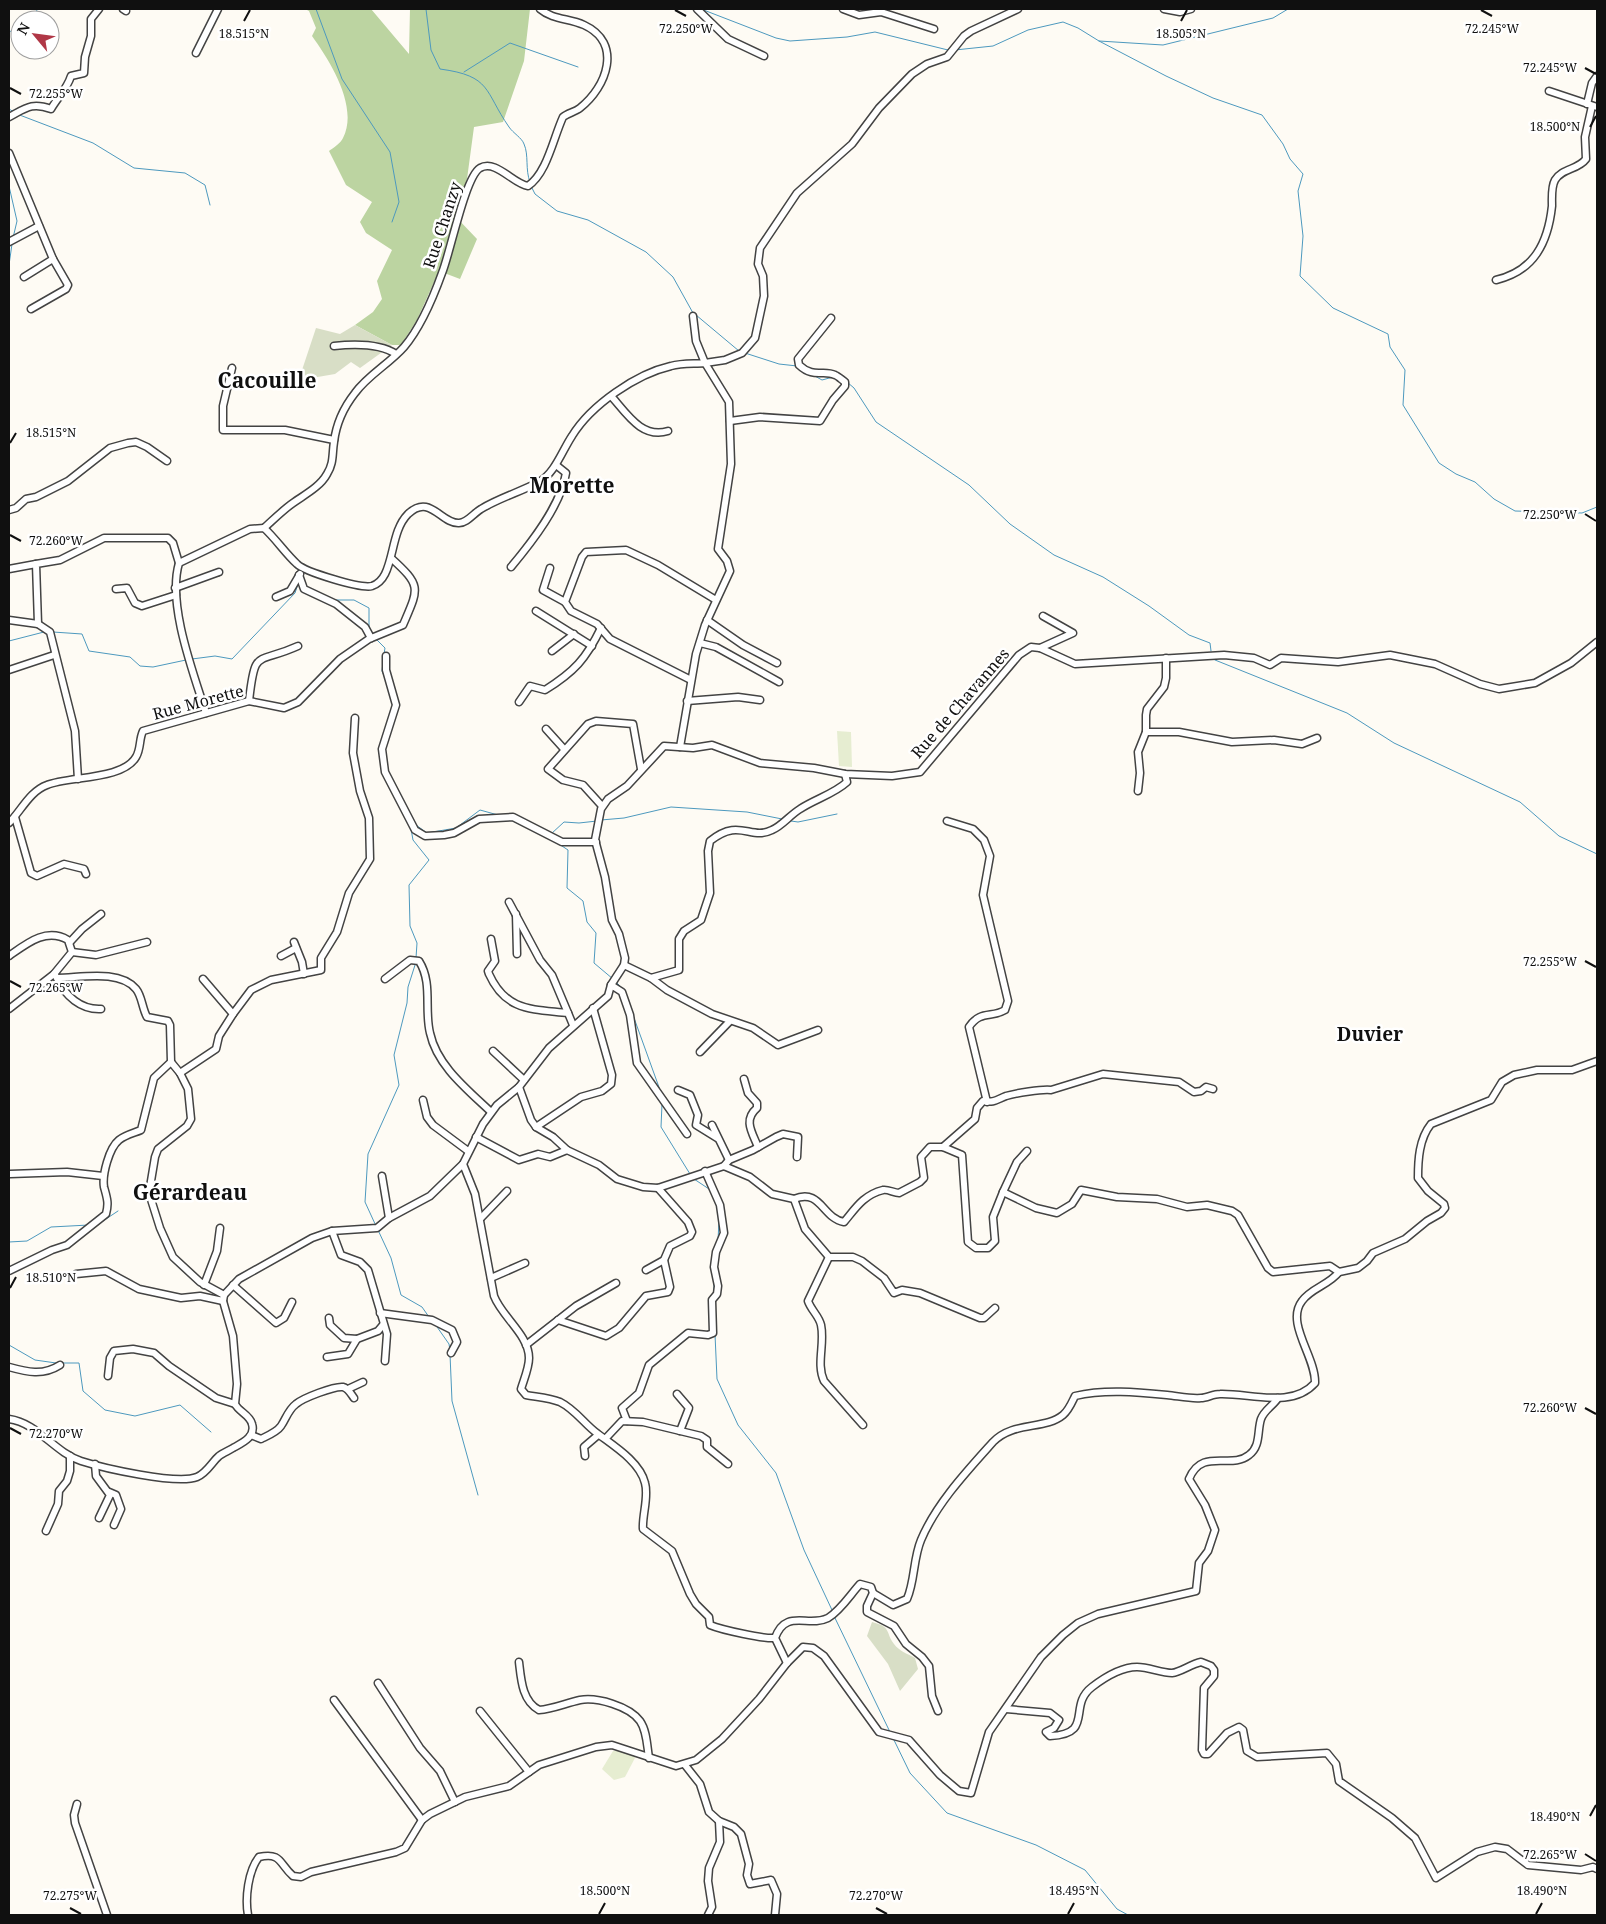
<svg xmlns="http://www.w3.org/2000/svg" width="1606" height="1924" font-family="'Noto Serif',serif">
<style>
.forest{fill:#bcd4a1}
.cemetery{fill:#d8dec6}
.pitch{fill:#e6edd1}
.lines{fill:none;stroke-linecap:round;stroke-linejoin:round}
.stream{stroke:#4d99be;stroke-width:1}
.minor-casing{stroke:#434343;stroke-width:9}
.minor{stroke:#fff;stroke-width:6}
.ticks{fill:none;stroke:#101010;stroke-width:2}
.labels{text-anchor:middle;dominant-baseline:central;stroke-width:5;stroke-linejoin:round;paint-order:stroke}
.street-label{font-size:16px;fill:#101010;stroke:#fff}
.quarter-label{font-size:19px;font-weight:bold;fill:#101010;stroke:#fff}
.district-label{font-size:21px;font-weight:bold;fill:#101010;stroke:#fff}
.ticks-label{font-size:12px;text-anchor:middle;fill:#101010;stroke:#fff;stroke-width:5;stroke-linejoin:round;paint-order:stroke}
</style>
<rect width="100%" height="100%" fill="#fefbf4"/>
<path class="forest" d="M 305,9 L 371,9 L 409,54 L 410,9 L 530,9 L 524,61 L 503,122 L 474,127 L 467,179 L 456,217 L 477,239 L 460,279 L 439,271 L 417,320 L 401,345 L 392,345 L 355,325 L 373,312 L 382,299 L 377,281 L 392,250 L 366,233 L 360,222 L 372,202 L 346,185 L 329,151 C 333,148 341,143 343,138 C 359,107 330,61 312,36 L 316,28 L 309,11 Z"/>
<g class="cemetery">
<polygon points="355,325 392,345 360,368 351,362 335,374 306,379 301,373 316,328 340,334"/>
<path d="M 872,1622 C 892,1627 885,1632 894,1644 C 899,1651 908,1654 915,1658 L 918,1669 L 900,1691 L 888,1664 L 867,1636 Z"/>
</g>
<g class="pitch">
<polygon points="837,731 851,732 852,767 839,766"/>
<polygon points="613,1751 622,1751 636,1756 625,1777 614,1780 602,1769"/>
</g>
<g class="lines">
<g class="stream">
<polyline points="316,9 342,79 390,152 399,202 392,222"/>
<path d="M 426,9 L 431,50 L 440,69 C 492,76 484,91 509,127 C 513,133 522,138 524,144 C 529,155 525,170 530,182"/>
<polyline points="701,9 776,38 790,41 847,37 875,32 948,50"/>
<polyline points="29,20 38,9"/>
<polyline points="9,32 20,27"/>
<polyline points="1099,41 1163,45 1273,18 1288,9"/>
<polyline points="955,50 993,46 1028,30 1063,22 1078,28 1099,41 1166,76 1213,98 1262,115 1283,144 1290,159 1303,174 1298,191 1303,236 1300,276 1333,308 1388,334 1390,347 1405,370 1403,405 1439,463 1456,474 1475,482 1494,499 1515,511 1582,513 1597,507"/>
<polyline points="464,72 510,43 578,67"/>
<polyline points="9,109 14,112"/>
<polyline points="17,114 93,143 134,168 185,173 205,185 210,205"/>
<polyline points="9,186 17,221 13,238"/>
<polyline points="531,186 535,194 557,211 588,220 646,252 673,277 693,313"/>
<polyline points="9,265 12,244"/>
<polyline points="696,315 739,351"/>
<polyline points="745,353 779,364 797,366"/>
<polyline points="813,375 822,380 833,377"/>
<polyline points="847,382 854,388 876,422 969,485 1010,524 1054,555 1103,577 1149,606 1189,635 1210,643 1211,651"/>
<polyline points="334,600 354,600 369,608 369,628"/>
<polyline points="53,632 82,634 89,651 130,657 140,666 153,667 186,660"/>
<polyline points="376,639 385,648 384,654"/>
<polyline points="9,641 44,632"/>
<polyline points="192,659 215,656 232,659 295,593 298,584 300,586"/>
<polyline points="1215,660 1347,713 1394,743 1520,802 1559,836 1597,854"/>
<polyline points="383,662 382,671 385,678"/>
<polyline points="403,812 407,819"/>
<polyline points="511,820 523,826"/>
<polyline points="601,820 624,818 671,807 747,812 782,819"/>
<polyline points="791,821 798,822 837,814"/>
<polyline points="416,825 427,833 456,828 480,810 498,815"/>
<polyline points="411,829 413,840 429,860 409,885 410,926 417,943 416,958"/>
<polyline points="551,834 564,822 579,823 597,821"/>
<polyline points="556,842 568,850 567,888 583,901 587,922 596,933 594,963 613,979"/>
<polyline points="616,982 623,989"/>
<polyline points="625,993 660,1090"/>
<polyline points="662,1104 661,1127 690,1174"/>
<polyline points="694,1179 709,1189"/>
<polyline points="100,1223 118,1211"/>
<polyline points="376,1226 365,1202 368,1154 399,1085 394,1055 407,1003 408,987 416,962"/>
<polyline points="378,1230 391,1258 401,1295 422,1307 429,1317"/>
<polyline points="718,1241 719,1220"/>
<polyline points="9,1242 27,1241 51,1227 89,1225"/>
<polyline points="714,1293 714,1284"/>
<polyline points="435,1324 449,1344 450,1350"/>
<polyline points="715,1334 717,1379 738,1425 776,1473 804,1550 832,1610"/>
<polyline points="9,1345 35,1360 56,1363"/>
<polyline points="450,1354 452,1401 478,1495"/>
<polyline points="63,1363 79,1363 83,1391 105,1410 135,1416 180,1405 211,1432"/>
<polyline points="834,1616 890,1732"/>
<polyline points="893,1738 910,1773 947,1813 1036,1845 1085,1870 1117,1909 1128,1915"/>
</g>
<g class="minor-casing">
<g id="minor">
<polyline points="123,9 126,11"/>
<polyline points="697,9 728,39 764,56"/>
<polyline points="843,9 859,15 881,12 934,29"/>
<polyline points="1164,9 1180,12 1191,9"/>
<polyline points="196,53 218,9"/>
<polyline points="1549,91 1597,107"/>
<polyline points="1587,104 1592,83 1597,76"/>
<path d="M 9,117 C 26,108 32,102 51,109 C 58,97 67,89 71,76 L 84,73 L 85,57 L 91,36 L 91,19 L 99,9"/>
<polyline points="9,153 53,259 24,277"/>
<polyline points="9,242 39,226"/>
<path d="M 1496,280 C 1534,271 1548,243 1552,206 C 1552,198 1551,187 1555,180 C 1562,168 1578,170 1586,159 L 1585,137 L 1592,106"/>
<polyline points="31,309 66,289 68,285 53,259"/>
<path d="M 334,346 C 353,344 379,343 396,354"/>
<polyline points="232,368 223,406 223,430 285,430 334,440"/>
<path d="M 612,397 C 627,414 642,439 668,431"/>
<path d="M 730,421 L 760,417 L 820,421 L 833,400 L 845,386 L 845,382 C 842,380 838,376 835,375 C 823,369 814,379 799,365 L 798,359 L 831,318"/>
<polyline points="9,510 16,508 26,499 36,497 68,481 110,448 128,443 136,442 147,447 167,461"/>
<path d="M 264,528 C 273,520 283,510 293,503 C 304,495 320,487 327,474 C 334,463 332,454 334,442 C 336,425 344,407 355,393 C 368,375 389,364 404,347 C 421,327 433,298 442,273 C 450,254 465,177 480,168 C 496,159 513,184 528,186 C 547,173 553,139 563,117 C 568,113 575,112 580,108 C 607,87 623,43 584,25 C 569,18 553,20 540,9"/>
<path d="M 511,567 C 532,542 561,505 566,473 L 556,465"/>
<polyline points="550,568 543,590 565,602"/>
<polyline points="9,569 36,564"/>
<polyline points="299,575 304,589 336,604 365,627 371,638"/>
<polyline points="175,588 219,572"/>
<polyline points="116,589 127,588 135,603 142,606 176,595"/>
<polyline points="276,597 290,591 300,574"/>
<polyline points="536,611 592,646"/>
<polyline points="9,620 38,624 50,632 75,731 78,779"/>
<polyline points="707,620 743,645 777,663"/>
<polyline points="38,624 36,564 60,560 104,538 168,538 173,543 179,563"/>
<polyline points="700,643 716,647 779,682"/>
<polyline points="1040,648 1073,633 1043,616"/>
<polyline points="552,651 574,634"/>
<polyline points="386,656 386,670 396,705 382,749 385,772 415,830 425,836 444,835 454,833 479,819 513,817 562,842 596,842"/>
<polyline points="9,670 54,655"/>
<polyline points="691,680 610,639 597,624 571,611 565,602 582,557 586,552 626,550 658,565 716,600"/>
<path d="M 249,701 C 255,647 256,665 298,646"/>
<polyline points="687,701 738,697 760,700"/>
<path d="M 519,702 L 530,686 L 545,690 C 574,672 586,659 601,628"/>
<path d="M 206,713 C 193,672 167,604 179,563 L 250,529 L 264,528 C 276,539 285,553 297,564 C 305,572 361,589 372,586 C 378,584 382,580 385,574 C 394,556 393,529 408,514 C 430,493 441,524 459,523 C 467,523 474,513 481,509 C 499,498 520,492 539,482 C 555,473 562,451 572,436 C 591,405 636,374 671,366 C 682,363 694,364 705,363 L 696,341 L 693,316"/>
<polyline points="546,729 564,749"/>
<polyline points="1146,732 1179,732 1232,742 1274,740 1302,744 1317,738"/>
<polyline points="680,747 696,654 705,625 730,571 727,561 718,549 731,464 729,402 705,363 725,360 742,353 755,338 764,296 763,276 758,264 760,248 797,193 852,144 879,108 912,74 927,64 947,57 964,36 971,31 1018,9"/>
<polyline points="1138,791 1140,773 1138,752 1146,732 1146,715 1147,709 1164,687 1166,678 1166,658"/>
<polyline points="602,806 583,785 563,780 548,769 588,724 596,721 633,724 641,769"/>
<polyline points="15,817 31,873 37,876 64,864 84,869 86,874"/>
<path d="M 947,821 L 973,829 L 984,840 L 990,856 L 983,895 L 1008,1001 L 1005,1010 C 992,1018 980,1010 969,1027 L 987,1102"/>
<path d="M 9,823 C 21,811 30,791 47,785 C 69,776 123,780 136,757 C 141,749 139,739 143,731 L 249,701 L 284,708 L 298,702 L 340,659 L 369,639 L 403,625 C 419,588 422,586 391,558"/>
<polyline points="509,902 540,960 552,975 568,1013"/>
<polyline points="516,914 517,954"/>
<path d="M 491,939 L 495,961 L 488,971 L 489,974 C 506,1012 533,1009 568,1013 L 573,1025"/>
<polyline points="70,942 82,929 101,914"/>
<polyline points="294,942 302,962 304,974"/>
<polyline points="72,952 96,955 147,942"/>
<path d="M 9,956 C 26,944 46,927 68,940 L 72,952 L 54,974 L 57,978 C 80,978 119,969 136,989 C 142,996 142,1008 147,1017 L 168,1021 L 170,1025 L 171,1062 L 154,1078 L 141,1130 C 134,1133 125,1135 119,1140 C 109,1148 102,1175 104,1187 C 107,1198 109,1203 106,1214 L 67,1245 L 52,1250 L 9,1271"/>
<polyline points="281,956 296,948"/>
<path d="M 624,965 L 651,978 L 679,970 L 679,939 L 684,931 L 701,920 L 710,893 L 708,851 L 710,841 C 740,817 750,841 772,830 C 782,826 790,815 800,809 C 815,799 834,794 847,782 L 845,774"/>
<path d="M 57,978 C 65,996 81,1010 101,1009"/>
<polyline points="651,978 667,990 712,1014 753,1028 778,1045 818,1030"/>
<path d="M 385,979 L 410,960 L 419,961 C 433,983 424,1009 430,1033 C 437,1066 468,1090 491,1112"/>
<polyline points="611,985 622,992 630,1015 637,1063 687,1134"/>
<polyline points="9,1009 54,974"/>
<polyline points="233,1014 251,990 271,980 321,970 321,958 337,932 349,893 370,859 369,818 360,791 353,753 355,718"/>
<polyline points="493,1051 524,1080"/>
<polyline points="700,1052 729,1022"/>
<polyline points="171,1062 180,1073 188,1089 191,1119 187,1126 158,1149 155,1157 149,1193 160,1228 173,1257 200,1282 224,1295"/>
<polyline points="180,1073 216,1049 219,1036 233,1014 203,979"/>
<path d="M 744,1079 L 748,1093 L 757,1103 L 757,1108 C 743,1120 752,1132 758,1147"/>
<polyline points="519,1087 531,1120 536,1127 553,1137 567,1150"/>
<polyline points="678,1090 690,1095 698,1115 696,1125 717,1138"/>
<polyline points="423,1100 427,1117 433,1125 468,1151"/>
<polyline points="712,1125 729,1160"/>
<polyline points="536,1127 581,1097 602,1091 611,1084 612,1075 593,1008"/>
<polyline points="476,1137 519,1160 538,1154 550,1157 567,1150 599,1165 617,1179 643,1187 658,1188 724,1166 750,1177 772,1194 794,1199 805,1229 829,1257 853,1257 862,1261 884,1278 894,1293 902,1290 920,1293 980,1318 984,1318 995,1308"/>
<path d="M 943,1147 L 975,1119 L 977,1108 L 983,1101 C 994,1103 996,1100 1006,1096 C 1017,1093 1041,1089 1051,1090 L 1103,1074 L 1179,1082 L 1194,1092 L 1201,1091 L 1206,1087 L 1213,1089"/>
<polyline points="1027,1151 1017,1162 1003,1192 1036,1208 1057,1213 1072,1204 1081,1190 1117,1197 1157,1199 1187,1207 1207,1205 1232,1211 1238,1215 1268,1268 1273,1272 1330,1266 1339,1272"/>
<path d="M 463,1164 L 475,1194 L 494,1296 C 502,1317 529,1335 529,1358 C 529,1368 524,1379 521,1389 L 526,1395 C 537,1397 550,1398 560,1402 C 576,1410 584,1424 598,1434 C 614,1446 640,1462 645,1483 C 649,1497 642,1515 643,1529 L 672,1551 L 690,1594 L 696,1604 L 709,1617 L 710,1625 C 722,1630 764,1639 775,1638"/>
<polyline points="724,1166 729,1160 753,1150 776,1137 783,1134 798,1137 797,1157"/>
<polyline points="10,1174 67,1172 103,1176"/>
<polyline points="382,1176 389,1218"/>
<path d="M 794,1199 C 821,1188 822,1218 844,1222 C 855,1209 863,1195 883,1190 C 888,1189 894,1193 899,1193 L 920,1182 L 924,1178 L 921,1157 L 930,1147 L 943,1147 L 962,1155 L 968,1242 L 976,1248 L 988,1248 L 995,1241 L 993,1217 L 1003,1192"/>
<polyline points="481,1218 507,1191"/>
<polyline points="332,1231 341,1255 360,1262 368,1270 387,1334 385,1361"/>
<path d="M 829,1257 L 808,1301 C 811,1310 819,1316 821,1325 C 825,1344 816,1364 824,1381 L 863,1425"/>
<polyline points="646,1270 664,1260 670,1246 690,1236 692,1232 688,1222 658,1188"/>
<polyline points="76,1274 106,1271 139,1289 181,1298 200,1296 223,1301"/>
<polyline points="491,1278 525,1263"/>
<polyline points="204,1285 217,1251 220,1228"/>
<polyline points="233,1285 276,1323 284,1318 292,1302"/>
<polyline points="380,1313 432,1320 452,1330 457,1342 451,1353"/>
<polyline points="329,1318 330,1325 344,1338 357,1339"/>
<polyline points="558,1320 606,1336 619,1328 646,1296 668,1292 670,1287 664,1260"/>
<polyline points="526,1345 576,1306 616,1283"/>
<polyline points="327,1357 348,1354 357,1339 378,1331 383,1325"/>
<path d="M 9,1367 C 27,1372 43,1376 60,1365"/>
<polyline points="108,1376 110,1358 114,1351 133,1349 154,1353 169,1366 216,1398 235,1404"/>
<polyline points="348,1389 363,1382"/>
<polyline points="677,1394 689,1408 680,1431"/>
<path d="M 9,1419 C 38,1423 54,1452 81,1461 C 103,1468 177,1485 197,1477 C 207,1473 212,1462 219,1456 C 223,1453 228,1451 233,1448 C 242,1443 256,1437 252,1424 C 250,1415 239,1412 235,1404 L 237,1384 L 233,1336 L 223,1301 L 224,1295 L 239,1279 L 312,1238 L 332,1231 L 377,1228 L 389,1218 L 430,1196 L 463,1164 L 483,1124 L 497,1105 L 519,1087 L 549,1048 L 608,996 L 611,985 L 624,965 L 625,958 L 619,934 L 612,920 L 605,877 L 595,840 L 601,809 L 608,799 L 627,786 L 664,746 L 693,748 L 712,745 L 760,763 L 814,768 L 845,774 L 892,776 L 920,772 L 1019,655 L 1031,647 L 1040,648 L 1075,664 L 1224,655 L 1254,658 L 1270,665 L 1281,658 L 1338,662 L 1390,655 L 1435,664 L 1480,684 L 1499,689 L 1535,683 L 1571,663 L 1597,642"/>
<polyline points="627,1421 622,1408 639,1393 649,1365 688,1333 708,1335 713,1333 712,1300 717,1294 718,1286 714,1267 716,1252 724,1233 720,1205 705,1171"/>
<path d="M 251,1435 L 261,1439 C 267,1436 277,1432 281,1426 C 286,1419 288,1410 296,1404 C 303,1398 334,1386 343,1387 C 348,1388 351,1394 354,1398"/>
<polyline points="606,1438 622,1421 643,1422 701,1436 707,1440 707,1447 728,1464"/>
<polyline points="585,1456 584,1447 598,1435"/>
<polyline points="95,1464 96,1476 110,1495 99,1518"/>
<polyline points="109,1492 116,1495 121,1509 114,1525"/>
<polyline points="46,1531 58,1504 59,1491 67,1481 70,1471 70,1456"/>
<path d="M 873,1593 L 893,1605 L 907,1599 C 915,1581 913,1559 921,1540 C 936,1504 967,1471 993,1442 C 1013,1421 1045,1430 1063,1415 C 1069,1410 1072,1402 1075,1396 C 1104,1389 1137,1392 1167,1395 C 1178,1396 1190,1399 1201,1398 C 1207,1398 1213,1394 1220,1394 C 1250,1393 1292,1409 1315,1383 C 1316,1357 1285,1323 1302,1301 C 1311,1288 1329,1285 1339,1272 L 1358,1268 L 1367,1261 L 1373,1253 L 1405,1239 L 1427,1221 L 1441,1213 L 1445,1208 L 1444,1204 L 1428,1191 L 1418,1178 C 1418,1160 1419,1139 1431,1124 L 1491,1100 L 1502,1082 L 1514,1075 L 1537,1070 L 1572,1070 L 1597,1061"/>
<path d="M 519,1662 C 521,1679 522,1701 539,1710 C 553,1709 566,1703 580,1700 C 597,1697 629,1706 640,1721 C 647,1731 647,1746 649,1758"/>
<path d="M 787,1663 L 775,1638 C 786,1608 808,1628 828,1618 C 841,1610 850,1595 860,1584 L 871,1587 L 873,1593 L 867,1606 L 867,1612 L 894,1626 L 906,1644 L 922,1657 L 929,1666 L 932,1696 L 938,1711"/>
<polyline points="378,1683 420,1748 440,1771 455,1802"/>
<polyline points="334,1700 422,1820"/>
<path d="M 1006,1709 L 1050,1713 L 1059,1720 L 1054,1728 L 1046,1732 L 1050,1736 C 1095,1734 1067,1706 1092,1687 C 1105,1677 1121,1667 1137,1667 C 1149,1667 1161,1673 1172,1673 C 1181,1672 1191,1664 1201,1662 L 1211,1666 L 1214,1670 L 1214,1676 L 1204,1688 L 1202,1750 L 1204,1754 L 1208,1754 L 1227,1733 L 1239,1727 L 1243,1730 L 1247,1751 L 1257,1757 L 1327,1753 L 1336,1764 L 1339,1781 L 1392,1818 L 1415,1838 L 1436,1878 L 1477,1852 L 1495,1847 L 1507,1849 L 1528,1865 L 1581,1870 L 1593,1867 L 1597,1869"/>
<polyline points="480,1711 529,1772"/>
<polyline points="685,1765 700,1784 709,1812 719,1821 734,1827 741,1834 749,1864 747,1875 750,1884 771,1880 777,1894 775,1915"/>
<polyline points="77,1804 74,1815 75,1823 107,1915"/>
<path d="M 248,1915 C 245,1898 248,1871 259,1857 C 282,1852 279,1864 293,1876 L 301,1877 L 311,1872 L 396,1852 L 405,1848 L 422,1820 L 430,1814 L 465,1797 L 509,1786 L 539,1765 L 596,1747 L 612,1745 L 676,1766 L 696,1760 L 722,1739 L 759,1699 L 787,1663 L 803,1647 L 813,1648 L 824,1656 L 879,1732 L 909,1740 L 940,1775 L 959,1791 L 971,1793 L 989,1732 L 1041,1657 L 1063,1635 L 1078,1623 L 1098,1614 L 1196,1591 L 1199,1563 L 1208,1551 L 1215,1530 L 1205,1505 L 1189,1479 C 1202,1447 1231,1470 1249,1455 C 1261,1446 1257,1431 1261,1419 C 1264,1410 1273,1406 1278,1398"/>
<polyline points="708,1915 712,1907 708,1881 709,1868 720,1842 719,1821"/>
</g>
</g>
<use href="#minor" class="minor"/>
</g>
<path class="ticks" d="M 675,10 L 686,16M 1481,10 L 1492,16M 244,21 L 250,10M 1181,21 L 1187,10M 1585,68 L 1596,74M 10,88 L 21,94M 1590,127 L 1596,116M 10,443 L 16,433M 1585,514 L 1596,521M 10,535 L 21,541M 1585,961 L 1596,967M 10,981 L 21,987M 10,1288 L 16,1277M 1585,1408 L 1596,1414M 10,1428 L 21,1434M 1590,1816 L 1596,1805M 1585,1854 L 1596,1861M 70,1908 L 81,1914M 876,1908 L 887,1914M 599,1914 L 605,1903M 1068,1914 L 1074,1903M 1536,1914 L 1542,1903"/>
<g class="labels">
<g class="street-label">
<text transform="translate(442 225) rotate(-72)">Rue Chanzy</text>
<text transform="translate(198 702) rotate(-15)">Rue Morette</text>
<text transform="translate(960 703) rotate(-49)">Rue de Chavannes</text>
</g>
<g class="quarter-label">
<text x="1370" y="1034">Duvier</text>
</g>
<g class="district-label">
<text x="267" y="380">Cacouille</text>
<text x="572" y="485">Morette</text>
<text x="190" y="1192">Gérardeau</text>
</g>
</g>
<g class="ticks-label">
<text x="686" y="33">72.250°W</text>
<text x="1492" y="33">72.245°W</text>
<text x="244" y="38">18.515°N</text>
<text x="1181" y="38">18.505°N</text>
<text x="1550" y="72">72.245°W</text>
<text x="56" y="98">72.255°W</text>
<text x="1555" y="131">18.500°N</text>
<text x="51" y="437">18.515°N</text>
<text x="1550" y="519">72.250°W</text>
<text x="56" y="545">72.260°W</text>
<text x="1550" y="966">72.255°W</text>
<text x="56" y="992">72.265°W</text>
<text x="51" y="1282">18.510°N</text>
<text x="1550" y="1412">72.260°W</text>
<text x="56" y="1438">72.270°W</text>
<text x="1555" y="1821">18.490°N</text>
<text x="1550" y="1859">72.265°W</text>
<text x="605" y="1895">18.500°N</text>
<text x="1074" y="1895">18.495°N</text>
<text x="1542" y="1895">18.490°N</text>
<text x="70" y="1900">72.275°W</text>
<text x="876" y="1900">72.270°W</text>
</g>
<rect width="1606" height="1924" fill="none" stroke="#101010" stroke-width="20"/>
<g transform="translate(35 35) rotate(299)"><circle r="24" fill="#ffffff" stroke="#9f9f9f"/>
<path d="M0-4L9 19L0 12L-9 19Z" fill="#b03746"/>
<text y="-8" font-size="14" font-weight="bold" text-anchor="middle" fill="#101010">N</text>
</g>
</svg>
